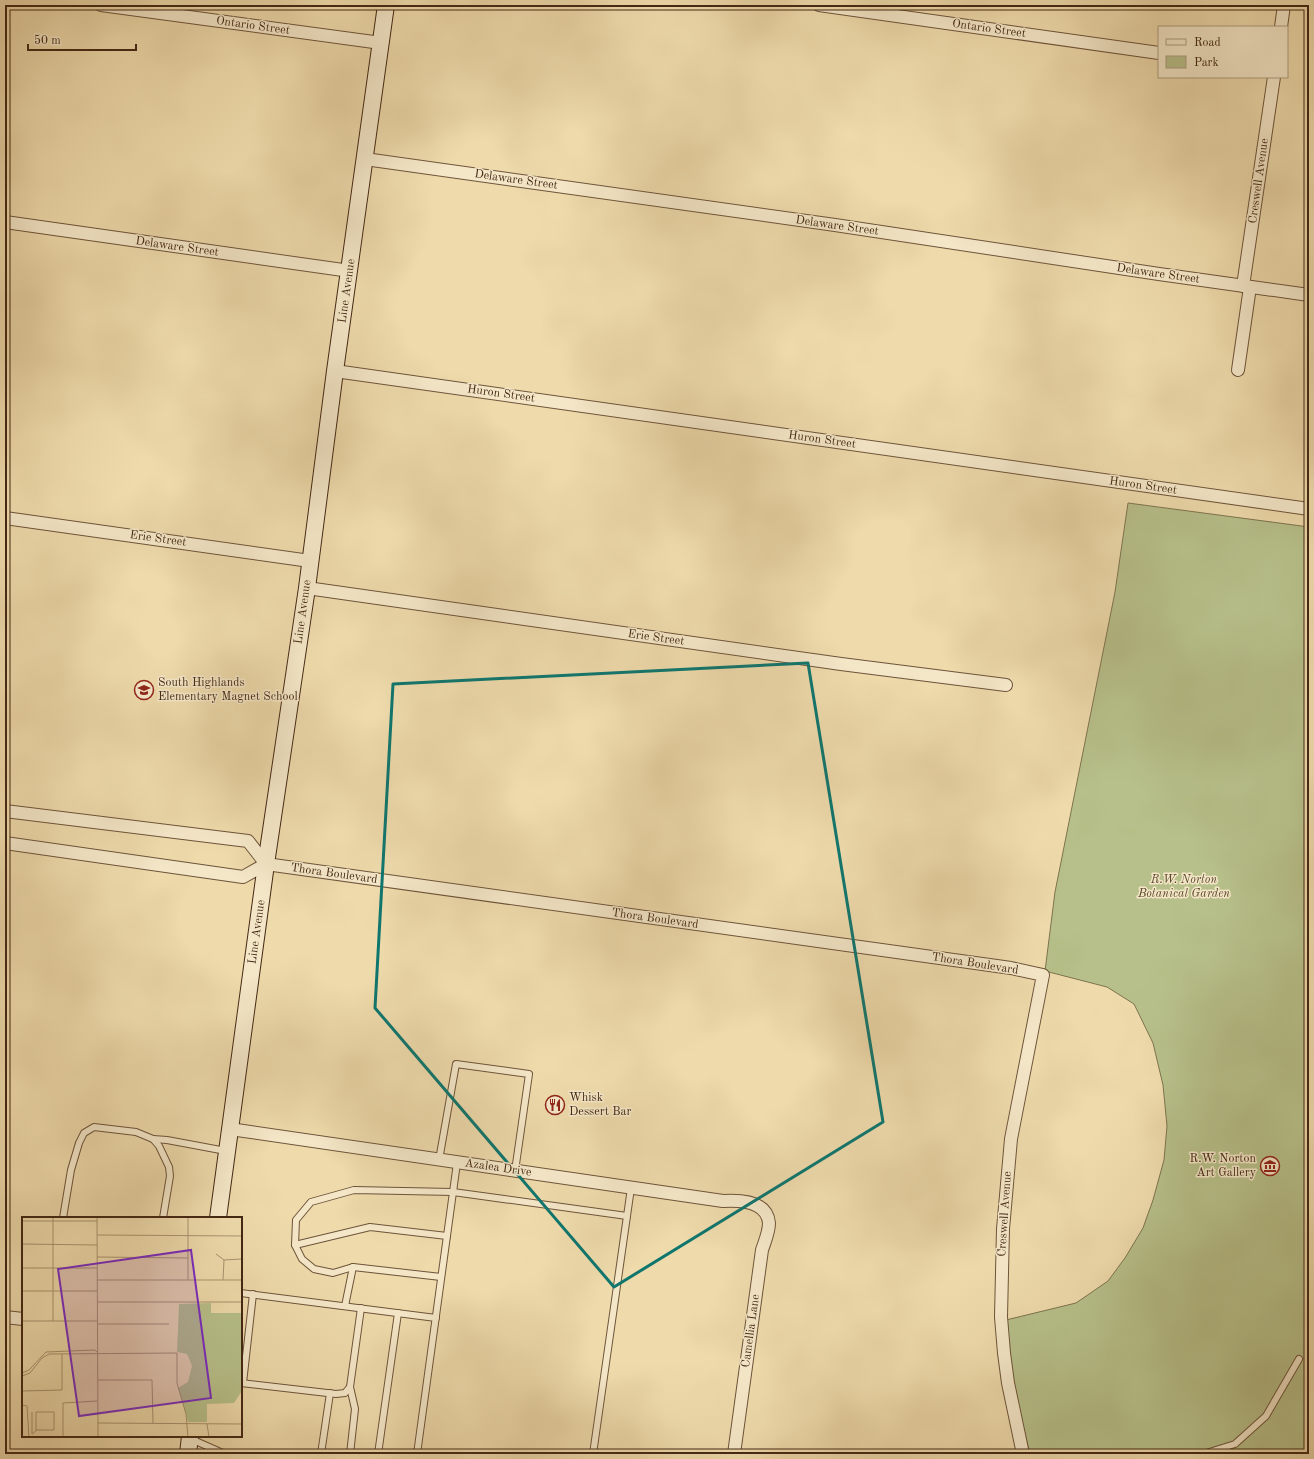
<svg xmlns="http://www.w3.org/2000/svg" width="1314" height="1459" font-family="'Old Standard TT',serif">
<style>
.green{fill:#b7c08a;stroke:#7e744f}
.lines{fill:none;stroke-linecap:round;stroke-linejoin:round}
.service-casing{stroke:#6e543a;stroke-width:8}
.minor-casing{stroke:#6e543a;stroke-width:14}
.secondary-casing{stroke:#442814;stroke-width:18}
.service{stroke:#f4e7c8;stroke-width:6}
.minor{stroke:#f4e7c8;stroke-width:12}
.secondary{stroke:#f4e7c8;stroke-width:16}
.marked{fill:none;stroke:#0f766e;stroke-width:3;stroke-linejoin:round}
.labels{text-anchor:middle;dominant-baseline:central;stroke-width:3;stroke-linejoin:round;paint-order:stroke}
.street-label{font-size:12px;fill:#442814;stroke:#f4e7c8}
.poi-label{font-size:12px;fill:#442814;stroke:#f4e7c8;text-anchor:start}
.park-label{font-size:12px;font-style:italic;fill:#5b462c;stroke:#f4e7c8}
.inset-road{fill:none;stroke:#aa936f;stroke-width:1}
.view{fill:#7b2cbf;fill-opacity:0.15;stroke:#7b2cbf;stroke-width:2}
.inset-edge{fill:none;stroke:#442814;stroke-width:2}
</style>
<rect width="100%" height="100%" fill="#eedaab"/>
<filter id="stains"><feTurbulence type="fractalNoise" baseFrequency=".005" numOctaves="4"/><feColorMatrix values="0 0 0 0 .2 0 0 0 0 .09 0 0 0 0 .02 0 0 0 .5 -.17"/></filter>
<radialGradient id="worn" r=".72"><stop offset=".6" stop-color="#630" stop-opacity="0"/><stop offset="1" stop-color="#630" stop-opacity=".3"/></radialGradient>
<polygon class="green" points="1128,503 1309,527 1309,1454 1030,1454 1012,1383 1006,1320 1076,1303 1108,1281 1125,1258 1143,1228 1153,1200 1164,1160 1167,1126 1163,1085 1153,1043 1134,1004 1107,987 1045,971 1055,892 1115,592"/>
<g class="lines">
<g class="service-casing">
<g id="service">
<polyline points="153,1139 167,1140 226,1151"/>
<polyline points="439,1160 456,1064 529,1074 515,1171"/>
<polyline points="63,1218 71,1170 79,1143 84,1133 94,1127 136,1132 153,1139 159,1146 169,1167 170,1176 163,1218"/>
<polyline points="295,1245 370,1227 447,1236"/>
<polyline points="441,1277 353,1267 333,1273 314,1269 302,1259 295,1245 296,1220 311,1202 354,1190 453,1192 627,1216"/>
<polyline points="241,1293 436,1318"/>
<polyline points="345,1306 353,1267"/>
<polyline points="241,1383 336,1394 345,1393 350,1387 361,1308"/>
<polyline points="243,1383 253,1294"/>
<polyline points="191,1439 225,1454"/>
<polyline points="321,1454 330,1393"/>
<polyline points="350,1454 355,1409 350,1387"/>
<polyline points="378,1454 398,1313"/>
<polyline points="417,1454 457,1163"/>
<polyline points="593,1454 631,1188"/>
<polyline points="1203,1454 1235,1444 1266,1416 1299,1359"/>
</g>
</g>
<g class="minor-casing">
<g id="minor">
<polyline points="101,5 381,43"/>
<polyline points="819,5 1159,53"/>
<polyline points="1281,27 1284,5"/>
<polyline points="365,159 835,225 1159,274 1309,295"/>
<polyline points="5,222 350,271"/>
<polyline points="1243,286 1274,77"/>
<polyline points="1238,370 1250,287"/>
<polyline points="335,371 1309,509"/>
<polyline points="5,518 310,561"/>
<polyline points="307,588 841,664 1006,685"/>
<polyline points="5,811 248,841 266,864"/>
<polyline points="5,843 243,877 266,864 1011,968 1043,975 1011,1139 1003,1229 1001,1317 1004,1353 1008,1383 1023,1454"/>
<path d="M 230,1129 L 723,1201 C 739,1200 767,1200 769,1223 C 769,1232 765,1241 762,1250 L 734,1454"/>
<polyline points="5,1317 23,1319"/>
</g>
</g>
<g class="secondary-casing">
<g id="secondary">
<polyline points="218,1218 266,864 307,588 335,371 386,5"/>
<polyline points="188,1454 190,1436"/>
</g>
</g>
<use href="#service" class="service"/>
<use href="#minor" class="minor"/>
<use href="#secondary" class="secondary"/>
</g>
<path class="marked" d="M 808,663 L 883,1122 L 614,1287 L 375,1008 L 393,684 Z"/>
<defs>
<g id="school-ring" transform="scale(1)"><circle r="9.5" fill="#f4e7c8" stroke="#8f2418" stroke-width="1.5"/><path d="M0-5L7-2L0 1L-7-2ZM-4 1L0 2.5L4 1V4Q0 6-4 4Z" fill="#8f2418"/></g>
<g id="restaurant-ring" transform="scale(1)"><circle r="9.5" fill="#f4e7c8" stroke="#8f2418" stroke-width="1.5"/><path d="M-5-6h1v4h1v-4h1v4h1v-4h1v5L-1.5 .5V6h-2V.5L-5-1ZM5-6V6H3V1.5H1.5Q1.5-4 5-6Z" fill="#8f2418"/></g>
<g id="museum-ring" transform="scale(1)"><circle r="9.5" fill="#f4e7c8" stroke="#8f2418" stroke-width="1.5"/><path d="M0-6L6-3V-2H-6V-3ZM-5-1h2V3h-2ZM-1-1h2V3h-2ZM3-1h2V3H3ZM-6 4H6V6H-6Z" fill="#8f2418"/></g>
</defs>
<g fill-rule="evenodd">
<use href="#school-ring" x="144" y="690"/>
<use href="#restaurant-ring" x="555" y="1105"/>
<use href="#museum-ring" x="1270" y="1166"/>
</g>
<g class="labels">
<g class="street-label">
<text transform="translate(253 26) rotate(8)">Ontario Street</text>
<text transform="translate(989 29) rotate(8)">Ontario Street</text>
<text transform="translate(516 180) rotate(8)">Delaware Street</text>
<text transform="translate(1259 181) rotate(-82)">Creswell Avenue</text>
<text transform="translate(837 226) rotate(8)">Delaware Street</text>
<text transform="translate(177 247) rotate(8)">Delaware Street</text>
<text transform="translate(1158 274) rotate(8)">Delaware Street</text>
<text transform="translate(347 291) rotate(-82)">Line Avenue</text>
<text transform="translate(501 394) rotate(8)">Huron Street</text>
<text transform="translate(822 440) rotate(8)">Huron Street</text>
<text transform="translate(1143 486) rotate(8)">Huron Street</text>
<text transform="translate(158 539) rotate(8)">Erie Street</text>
<text transform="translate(303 612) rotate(-82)">Line Avenue</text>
<text transform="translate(656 638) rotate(8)">Erie Street</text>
<text transform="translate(334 874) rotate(8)">Thora Boulevard</text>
<text transform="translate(655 919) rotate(8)">Thora Boulevard</text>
<text transform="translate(257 932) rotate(-82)">Line Avenue</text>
<text transform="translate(975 964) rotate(9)">Thora Boulevard</text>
<text transform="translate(498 1168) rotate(8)">Azalea Drive</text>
<text transform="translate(1005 1214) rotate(-86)">Creswell Avenue</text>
<text transform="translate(751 1331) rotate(-82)">Camellia Lane</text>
</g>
<g class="poi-label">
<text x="158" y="683">South Highlands<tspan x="158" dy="14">Elementary Magnet School</tspan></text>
<text x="569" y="1098">Whisk<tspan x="569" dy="14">Dessert Bar</tspan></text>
<text x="1256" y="1159" text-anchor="end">R.W. Norton<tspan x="1256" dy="14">Art Gallery</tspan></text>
</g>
<g class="park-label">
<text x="1184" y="880">R.W. Norton<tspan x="1184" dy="14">Botanical Garden</tspan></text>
</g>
</g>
<g transform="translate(22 1217)">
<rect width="220" height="220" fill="#eedaab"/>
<path d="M 189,86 L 189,96 L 220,96 L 220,174 L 212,186 L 185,187 L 185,205 L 166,205 L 156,171 L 166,165 L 170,149 L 165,137 L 155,135 L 157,87 Z" fill="#b7c08a"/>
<path class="inset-road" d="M 75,0 L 76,220M 0,4 L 75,4M 75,18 L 220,19M 0,27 L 75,28M 194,37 L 202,43 L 201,63M 75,40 L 166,41M 202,43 L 220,42M 0,51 L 75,51M 75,63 L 220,63M 166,63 L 166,0M 0,74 L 75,74M 75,85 L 220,85M 0,104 L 75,104M 31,104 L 31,0M 75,107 L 147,107M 0,156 L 7,153 L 24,135 L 73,133 L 75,135M 0,159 L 8,156 L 20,141 L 27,137 L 155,136 L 155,166 L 164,197 L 166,220M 76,163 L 130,163 L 131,206M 0,174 L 40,173 L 40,137M 0,188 L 5,189 L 7,220M 76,206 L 220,207M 185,207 L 187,220M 10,217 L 14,214 L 14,195 L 32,195 L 32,213 L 14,213M 10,217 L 10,195M 41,220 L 41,186 L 75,184"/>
<path class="view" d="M 169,33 L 189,181 L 57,199 L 36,52 Z"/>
<rect width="220" height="220" class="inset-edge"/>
</g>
<rect width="1314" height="1459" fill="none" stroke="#eedaab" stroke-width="20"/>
<rect x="6" y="6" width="1302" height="1447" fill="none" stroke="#442814" stroke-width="2"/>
<rect x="10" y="10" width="1294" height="1439" fill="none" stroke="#442814"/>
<rect x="1158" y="26" width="130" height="52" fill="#f4e7c8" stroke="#ae9b80"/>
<rect x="1166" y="39" width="20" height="6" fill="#f4e7c8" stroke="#ae9b80"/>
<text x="1194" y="46" font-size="12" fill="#442814">Road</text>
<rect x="1166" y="56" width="20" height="12" fill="#b7c08a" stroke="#ae9b80"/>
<text x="1194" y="66" font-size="12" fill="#442814">Park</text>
<path d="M28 44v6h108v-6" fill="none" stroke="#442814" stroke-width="2"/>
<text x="34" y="44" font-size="12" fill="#442814" stroke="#f4e7c8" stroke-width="3" paint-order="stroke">50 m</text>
<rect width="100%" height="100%" filter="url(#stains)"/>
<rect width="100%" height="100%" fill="url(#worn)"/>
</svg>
